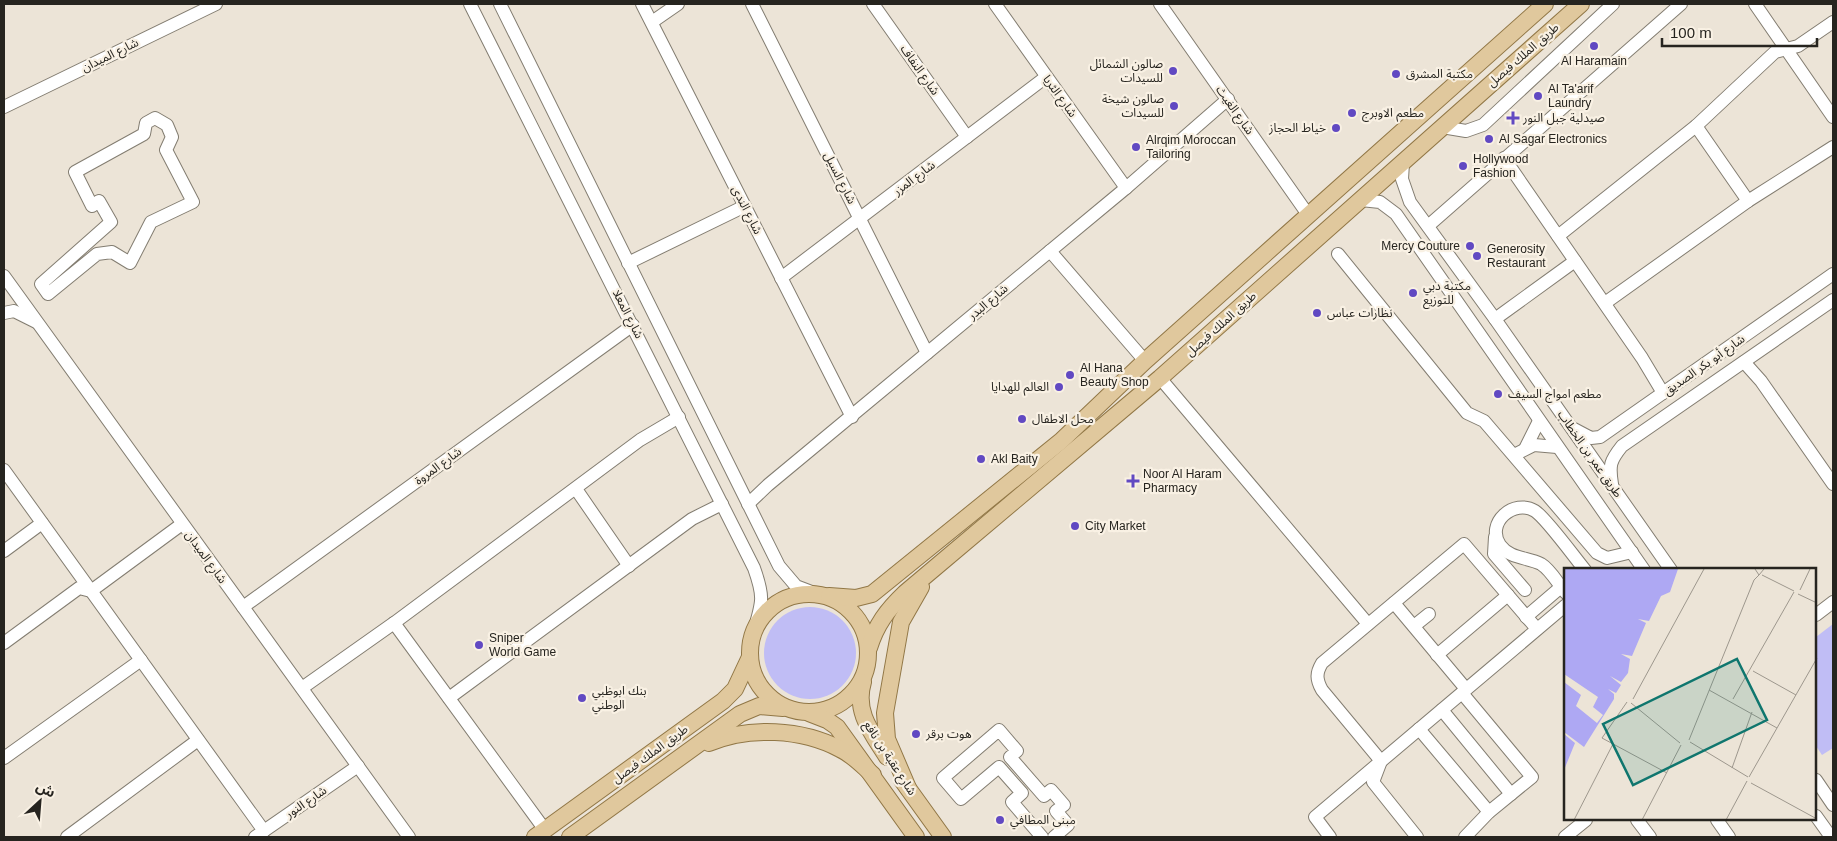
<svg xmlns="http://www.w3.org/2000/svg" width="1837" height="841" font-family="Helvetica,'Noto Sans Arabic',sans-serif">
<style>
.green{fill:#c0bdf5}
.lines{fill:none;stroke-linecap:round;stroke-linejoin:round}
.minor-casing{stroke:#837d71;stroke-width:14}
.major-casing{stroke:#917746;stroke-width:18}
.minor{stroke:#fff;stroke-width:12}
.major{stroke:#e0c89d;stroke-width:16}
.poi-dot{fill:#6149c2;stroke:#f9f1e4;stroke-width:2}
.labels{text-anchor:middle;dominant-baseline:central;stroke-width:4.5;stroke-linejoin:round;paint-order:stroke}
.street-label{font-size:12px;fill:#26241f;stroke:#f9f1e4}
.poi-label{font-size:12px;fill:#26241f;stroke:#f9f1e4;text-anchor:start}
.inset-road{fill:none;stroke:#9d978d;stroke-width:1}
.view{fill:#0f766e;fill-opacity:0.15;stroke:#0f766e;stroke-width:2.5}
.inset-edge{fill:none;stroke:#26241f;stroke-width:2.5}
</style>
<rect width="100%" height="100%" fill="#ece4d7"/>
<g class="green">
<circle cx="810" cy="653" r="46"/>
<polygon points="1833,624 1833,748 1822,755 1816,746 1816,637"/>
</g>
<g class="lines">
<g class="minor-casing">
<g id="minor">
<path d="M 470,4 L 754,568 C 764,596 763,601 754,630"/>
<polyline points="500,4 779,566 796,586 817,594"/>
<polyline points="642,4 852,417"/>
<polyline points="752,4 927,353"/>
<polyline points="873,4 967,137"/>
<polyline points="995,4 1126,188"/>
<polyline points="1160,4 1309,216"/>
<polyline points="1755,4 1833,117"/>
<polyline points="652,22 678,4"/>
<polyline points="4,107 216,4"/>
<polygon points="155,118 167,125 172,137 166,150 193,202 151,222 130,263 112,252 97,254 48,294 41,284 111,222 99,201 92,206 75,172 144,134 146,123"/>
<polyline points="1696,126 1748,201"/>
<polyline points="1442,127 1466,131 1483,125 1613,4"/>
<polyline points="1504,158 1642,358 1663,393"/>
<polyline points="1403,163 1402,179 1410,202 1495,319 1671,570"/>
<polyline points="1361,200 1380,202 1396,214 1644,570"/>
<polyline points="1428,226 1681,4"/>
<polyline points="1558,236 1696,126 1775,52 1798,46 1833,22"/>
<polyline points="1050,251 1145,361"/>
<polyline points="1338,254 1467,413 1484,421 1597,553 1607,558 1632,552"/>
<polyline points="628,263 745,206"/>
<polyline points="4,276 409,837"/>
<polyline points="781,278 1046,77"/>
<polyline points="1605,303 1748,201 1833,147"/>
<polyline points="4,313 14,311 36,322"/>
<polyline points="1495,319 1575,261"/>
<polyline points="1744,362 1761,381 1833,484"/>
<polyline points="1160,378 1368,624"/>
<polyline points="1574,429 1591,438 1600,437 1833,274"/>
<polyline points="1526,447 1539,421"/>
<polyline points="1514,455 1534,445 1557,447"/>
<polyline points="4,470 264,831"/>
<path d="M 1612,484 C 1609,465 1610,461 1622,446 L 1833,300"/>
<polyline points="576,489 629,566"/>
<polyline points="748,504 768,485 1126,188 1228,99"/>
<polyline points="1495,537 1494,554 1525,590"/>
<polyline points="4,551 42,523"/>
<path d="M 1566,593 C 1558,584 1551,570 1541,564 C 1527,557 1510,559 1500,545 C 1485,523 1514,498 1535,511 C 1546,518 1575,558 1585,570"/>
<polyline points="1394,603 1466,689"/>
<polyline points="243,607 633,325"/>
<polyline points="1816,615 1833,602"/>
<polyline points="1526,617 1561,587"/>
<polyline points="394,623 545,830"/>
<polyline points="1414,626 1429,614"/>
<polyline points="4,643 79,588 91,591 182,524"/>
<polyline points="1437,655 1508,595"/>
<polyline points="302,688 394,623 640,440 679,417"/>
<polyline points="1462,693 1532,777 1489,812 1465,837"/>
<polyline points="449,698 692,519 722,504"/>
<polyline points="1442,710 1511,794"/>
<polyline points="1419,729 1489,812"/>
<polyline points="4,758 141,660"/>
<polyline points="1816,780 1833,805"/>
<polyline points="1816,816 1831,837"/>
<polyline points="1637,820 1650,837"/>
<polyline points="1717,820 1729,837"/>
<polyline points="67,837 198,740"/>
<polyline points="255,837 358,766"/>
<polyline points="1042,837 1012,802 1022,793 999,767 961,799 943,778 999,730 1017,751 1010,757 1044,796 1051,790 1064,805 1056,811 1068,825 1054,837"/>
<polyline points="1330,837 1315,817 1566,605"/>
<path d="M 1417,837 L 1373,782 L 1381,761 L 1322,690 C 1316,679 1316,673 1322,663 L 1464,544 L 1537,629"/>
<polyline points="1565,837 1586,820"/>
</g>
</g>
<g class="major-casing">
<g id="major">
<circle cx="809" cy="653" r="59"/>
<polyline points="829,596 856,598 872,594 1061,441 1145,361 1545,4"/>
<path d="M 869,648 C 876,625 887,610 905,593 L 1160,378 L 1581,4"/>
<path d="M 863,682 C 854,712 872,733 887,757"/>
<polyline points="809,713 827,720 837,727 916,837"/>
<path d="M 709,743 C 749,726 802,729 840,749 C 853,755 863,766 873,775"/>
<polyline points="902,780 943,837"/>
<polyline points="908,788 887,739 885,713 901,622 921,587"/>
<polyline points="535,837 723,701 735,689 750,657"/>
<polyline points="570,837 740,714 759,706 783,708"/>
</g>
</g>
<use href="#minor" class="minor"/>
<use href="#major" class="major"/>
</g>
<g class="poi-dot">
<circle cx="1594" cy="46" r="5"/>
<circle cx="1173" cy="71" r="5"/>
<circle cx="1396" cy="74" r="5"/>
<circle cx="1538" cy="96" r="5"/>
<circle cx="1174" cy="106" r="5"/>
<circle cx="1352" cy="113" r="5"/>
<path d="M1510.5 110.5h5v5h5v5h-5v5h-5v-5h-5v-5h5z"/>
<circle cx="1336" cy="128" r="5"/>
<circle cx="1489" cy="139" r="5"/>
<circle cx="1136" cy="147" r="5"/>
<circle cx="1463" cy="166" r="5"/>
<circle cx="1470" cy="246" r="5"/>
<circle cx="1477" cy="256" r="5"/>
<circle cx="1413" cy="293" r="5"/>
<circle cx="1317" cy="313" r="5"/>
<circle cx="1070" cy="375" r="5"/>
<circle cx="1059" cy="387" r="5"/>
<circle cx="1498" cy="394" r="5"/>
<circle cx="1022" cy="419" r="5"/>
<circle cx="981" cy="459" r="5"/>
<path d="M1130.5 473.5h5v5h5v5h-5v5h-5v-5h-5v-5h5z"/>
<circle cx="1075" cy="526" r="5"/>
<circle cx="479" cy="645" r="5"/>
<circle cx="582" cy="698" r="5"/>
<circle cx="916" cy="734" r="5"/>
<circle cx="1000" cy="820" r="5"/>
</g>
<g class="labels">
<g class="street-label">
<text transform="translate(110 55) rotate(-26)">شارع الميدان</text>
<text transform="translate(1523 55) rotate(-41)">طريق الملك فيصل</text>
<text transform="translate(920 70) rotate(55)">شارع النفاف</text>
<text transform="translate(1060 96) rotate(54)">شارع الثريا</text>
<text transform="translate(1235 110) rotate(55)">شارع الغيث</text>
<text transform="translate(840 178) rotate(63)">شارع السيل</text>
<text transform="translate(914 178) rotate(-37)">شارع المزر</text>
<text transform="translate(747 210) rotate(63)">شارع الندى</text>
<text transform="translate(988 302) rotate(-40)">شارع البدر</text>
<text transform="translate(628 314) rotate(63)">شارع المعلا</text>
<text transform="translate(1221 324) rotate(-42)">طريق الملك فيصل</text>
<text transform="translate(1704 365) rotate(-35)">شارع أبو بكر الصديق</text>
<text transform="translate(1590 454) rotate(55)">طريق عمر بن الخطاب</text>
<text transform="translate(438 466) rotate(-36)">شارع المروة</text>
<text transform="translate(206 557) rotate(54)">شارع الميدان</text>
<text transform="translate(650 754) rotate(-36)">طريق الملك فيصل</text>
<text transform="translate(890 758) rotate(57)">شارع عقبة بن نافع</text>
<text transform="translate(306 802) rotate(-34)">شارع النور</text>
</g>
<g class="poi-label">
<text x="1594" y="61" text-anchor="middle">Al Haramain</text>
<text x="1163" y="64" text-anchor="end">صالون الشمائل<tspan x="1163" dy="14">للسيدات</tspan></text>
<text x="1406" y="74">مكتبة المشرق</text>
<text x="1548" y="89">Al Ta'arif<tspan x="1548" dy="14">Laundry</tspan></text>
<text x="1164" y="99" text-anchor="end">صالون شيخة<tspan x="1164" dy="14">للسيدات</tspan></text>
<text x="1362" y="113">مطعم الاوبرج</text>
<text x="1523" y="118">صيدلية جبل النور</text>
<text x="1326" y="128" text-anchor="end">خياط الحجاز</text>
<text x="1499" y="139">Al Sagar Electronics</text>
<text x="1146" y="140">Alrqim Moroccan<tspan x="1146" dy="14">Tailoring</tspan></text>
<text x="1473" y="159">Hollywood<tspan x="1473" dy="14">Fashion</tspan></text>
<text x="1460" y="246" text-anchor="end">Mercy Couture</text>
<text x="1487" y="249">Generosity<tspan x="1487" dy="14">Restaurant</tspan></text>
<text x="1423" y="286">مكتبة دبي<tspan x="1423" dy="14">للتوزيع</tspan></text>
<text x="1327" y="313">نظارات عباس</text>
<text x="1080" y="368">Al Hana<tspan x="1080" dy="14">Beauty Shop</tspan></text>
<text x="1049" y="387" text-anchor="end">العالم للهدايا</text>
<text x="1508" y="394">مطعم امواج السيف</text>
<text x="1032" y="419">محل الاطفال</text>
<text x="991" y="459">Akl Baity</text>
<text x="1143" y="474">Noor Al Haram<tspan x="1143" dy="14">Pharmacy</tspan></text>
<text x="1085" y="526">City Market</text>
<text x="489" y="638">Sniper<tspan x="489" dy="14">World Game</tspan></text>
<text x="592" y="691">بنك ابوظبي<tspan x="592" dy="14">الوطني</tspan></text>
<text x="926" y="734">هوت برقر</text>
<text x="1010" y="820">مبنى المطافي</text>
</g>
</g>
<g transform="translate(1564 568)">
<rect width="252" height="252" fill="#ece4d7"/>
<path d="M 0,1 L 114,1 L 106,24 L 97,28 L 85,53 L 74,51 L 82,55 L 68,88 L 57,86 L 66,91 L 64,105 L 57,114 L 46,108 L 57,117 L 52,125 L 44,121 L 50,126 L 50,131 L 20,179 L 0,164 ZM 0,166 L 11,175 L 0,202 Z" fill="#aea8f3"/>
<path d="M 0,106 L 34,129 L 29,139 L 39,147 L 33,155 L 12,138 L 17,127 L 0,114 Z" fill="#ece4d7"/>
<path class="inset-road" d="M 191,1 L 195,7 L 200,1M 198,7 L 230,23M 236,22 L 246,1M 234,26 L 253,35M 189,103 L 232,127M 145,122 L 213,160M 69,131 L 140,1M 169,131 L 230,24M 63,134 L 38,170 L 103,205M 67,135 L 116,175M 125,172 L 190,12 L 195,7M 126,174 L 184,209M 168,200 L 188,144M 185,209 L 253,90M 187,215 L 253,251M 10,252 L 49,176M 78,252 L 117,177M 162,252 L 183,213"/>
<path class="view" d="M 173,91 L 203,152 L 69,217 L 39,156 Z"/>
<rect width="252" height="252" class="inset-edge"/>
</g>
<rect width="1837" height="841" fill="none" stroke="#26241f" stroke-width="10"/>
<g transform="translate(40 801) rotate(26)" stroke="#f9f1e4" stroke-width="4" paint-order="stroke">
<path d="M0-4L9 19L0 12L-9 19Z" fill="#26241f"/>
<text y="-8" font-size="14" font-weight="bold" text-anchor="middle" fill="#26241f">ش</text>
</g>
<path d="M1662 38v8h155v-8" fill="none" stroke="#26241f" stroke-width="2.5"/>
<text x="1670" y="38" font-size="15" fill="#26241f" stroke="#f9f1e4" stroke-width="4" paint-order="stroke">100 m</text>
</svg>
